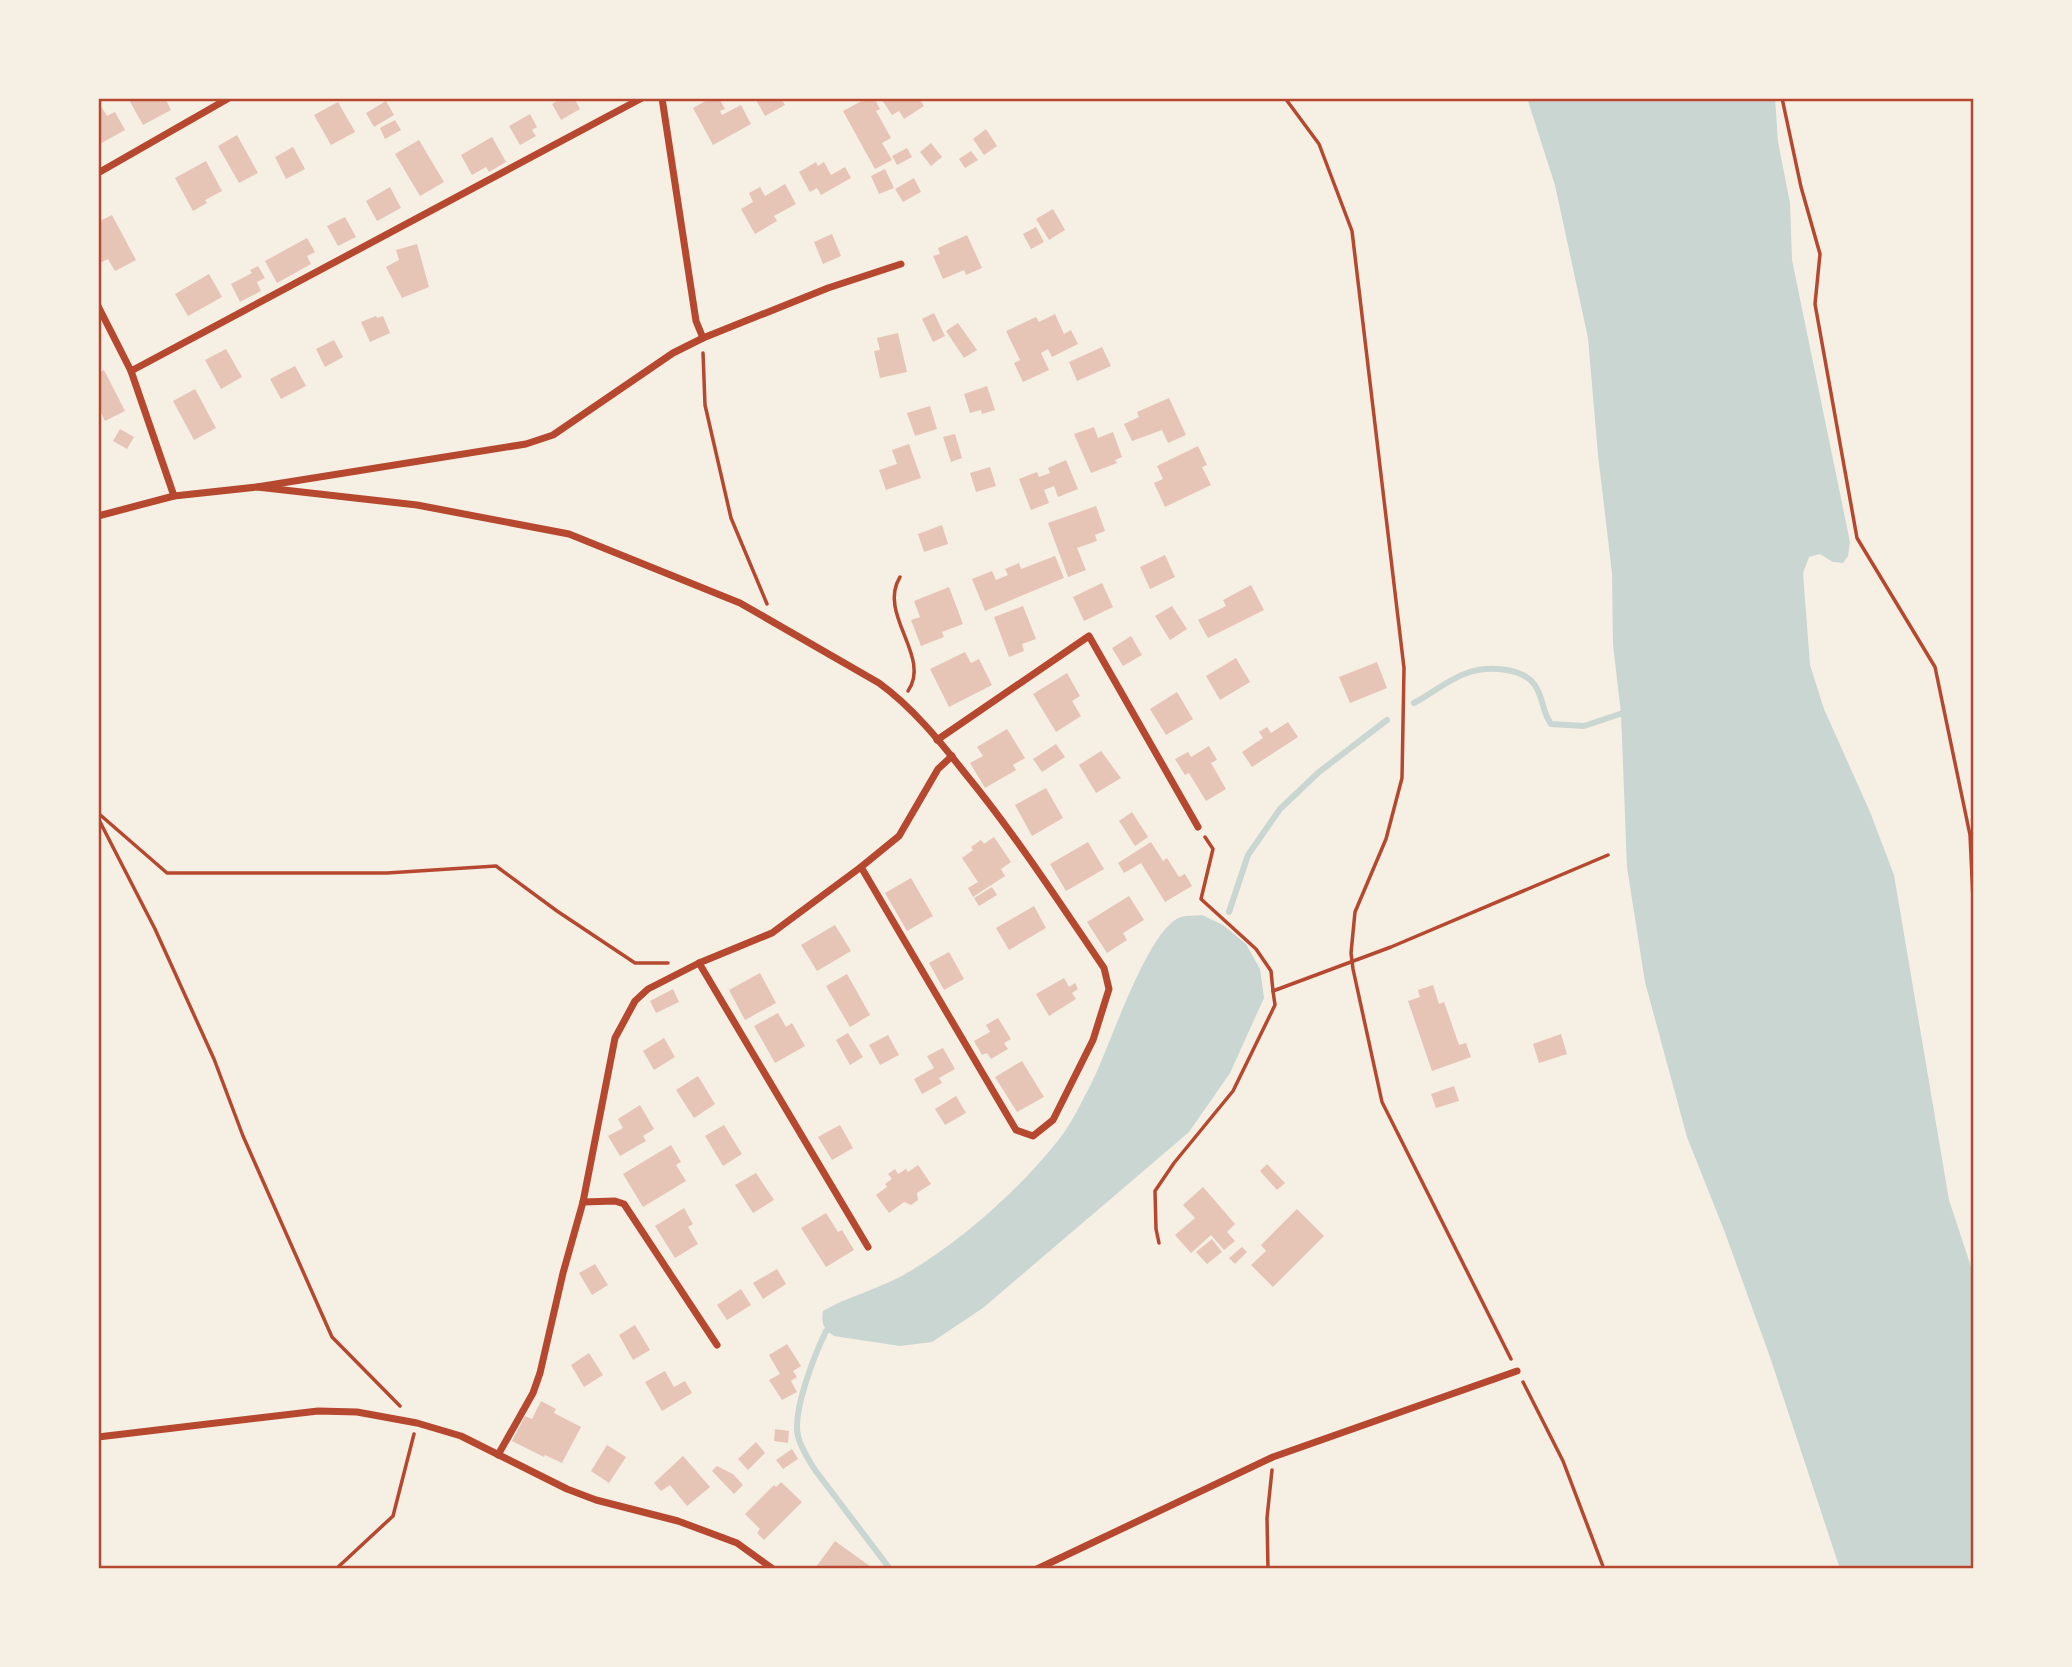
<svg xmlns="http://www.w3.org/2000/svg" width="2072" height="1667" font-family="'Sofia Sans Condensed',sans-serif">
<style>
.water{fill:#c9d6d2}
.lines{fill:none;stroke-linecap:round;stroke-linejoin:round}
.stream{stroke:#c9d6d2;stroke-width:6}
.building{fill:#e6c5b7}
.path{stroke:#b5482f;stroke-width:3.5}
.minor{stroke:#b5482f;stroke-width:7}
.neatline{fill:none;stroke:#b5482f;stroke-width:2.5}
</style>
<rect width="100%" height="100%" fill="#f6efe4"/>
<g class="water">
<polygon points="1527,98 1775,98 1778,142 1790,203 1792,260 1850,542 1848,556 1843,563 1833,562 1820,554 1809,557 1803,573 1810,665 1824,709 1870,812 1894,875 1949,1200 1974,1276 1974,1569 1840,1569 1770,1357 1724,1230 1687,1137 1645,982 1627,867 1621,713 1613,645 1612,573 1598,455 1588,338 1555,185"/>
<path d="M 1202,915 L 1223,925 L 1246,944 L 1260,969 L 1264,998 L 1230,1073 L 1189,1132 L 983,1308 L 932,1342 L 900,1346 L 834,1336 C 823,1329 821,1323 823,1311 C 847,1297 875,1290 900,1277 C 957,1246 1024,1186 1063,1134 C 1073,1120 1081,1103 1089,1088 C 1108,1054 1146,929 1181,917 C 1187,915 1196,916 1202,915 Z"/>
</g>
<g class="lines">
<g class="stream">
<path d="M 1414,703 C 1431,694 1449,679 1467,673 C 1487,666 1521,667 1534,684 C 1544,697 1541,710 1551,724 L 1584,726 L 1629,711"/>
<polyline points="1229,912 1248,855 1280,809 1319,772 1387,720"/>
<path d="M 831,1329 L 826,1331 C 815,1354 792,1411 798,1436 C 801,1448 808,1459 815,1470 L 890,1569"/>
</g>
</g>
<g class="building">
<polygon points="128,98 165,98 171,110 143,125"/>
<polygon points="562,98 574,98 580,109 561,120 552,104"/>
<polygon points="711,98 719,98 725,109 720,111 722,115 741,105 751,124 713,145 693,108"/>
<polygon points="755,98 781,98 785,105 765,116"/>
<polygon points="867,98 874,98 880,109 876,111 891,138 882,143 892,160 875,169 843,111"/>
<polygon points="886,98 919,98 924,106 904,119 899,111 892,115 882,100"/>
<polygon points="98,101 107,116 115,112 125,130 98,145"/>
<polygon points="386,101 394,115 374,127 366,113"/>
<polygon points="338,102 355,132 331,145 314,115"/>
<polygon points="530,114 537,127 532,130 536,136 520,145 509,126"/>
<polygon points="395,120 401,130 385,139 380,128"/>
<polygon points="986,129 997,146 984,155 973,139"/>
<polygon points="237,135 258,173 239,183 218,146"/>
<polygon points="492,137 506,162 489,172 486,167 472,175 461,155"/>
<polygon points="419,140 444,182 420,196 395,154"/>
<polygon points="931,143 942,157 931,166 920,152"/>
<polygon points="293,147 305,169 286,179 275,157"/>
<polygon points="907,148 912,157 897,165 892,156"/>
<polygon points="971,151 978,160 965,168 959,159"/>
<polygon points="206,161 222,191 205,200 207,203 193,211 175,178"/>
<polygon points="816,162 818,166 824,162 831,175 845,167 851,178 821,195 817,188 810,192 799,172"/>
<polygon points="885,169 894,188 879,194 871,176"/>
<polygon points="914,178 921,192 903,202 895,189"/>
<polygon points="785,184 796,204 774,216 777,221 755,234 741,209 753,202 749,193 760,187 765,196"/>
<polygon points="390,187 401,208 377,221 366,201"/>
<polygon points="1053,209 1065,230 1049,240 1036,219"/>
<polygon points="112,215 136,260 115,271 108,259 100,263 98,260 98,222"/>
<polygon points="345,217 356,237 338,246 327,226"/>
<polygon points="1036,227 1044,242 1031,249 1023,234"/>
<polygon points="832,234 841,256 823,264 814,242"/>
<polygon points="967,235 982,268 966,275 964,270 943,279 933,256 940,254 938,248"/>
<polygon points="307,238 315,252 307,256 311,264 277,283 265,261"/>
<polygon points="417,244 429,287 402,298 386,267 399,260 396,250"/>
<polygon points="258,266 265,278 257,282 261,291 240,302 231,284 252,273 250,270"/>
<polygon points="209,274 222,297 188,316 175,294"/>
<polygon points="934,313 945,336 933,342 922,319"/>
<polygon points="1055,314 1064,334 1071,330 1078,344 1052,357 1048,349 1041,353 1049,370 1023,382 1014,363 1020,360 1006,331 1036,317 1039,322"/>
<polygon points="376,316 377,318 383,316 390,333 370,342 361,322"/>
<polygon points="958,323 977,350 964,358 946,331"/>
<polygon points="898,333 907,372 880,378 874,351 880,350 877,338"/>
<polygon points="334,340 343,357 325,367 316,349"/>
<polygon points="1102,347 1111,366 1077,381 1069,362"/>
<polygon points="226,349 242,377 221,389 205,360"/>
<polygon points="295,366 306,386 281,399 270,379"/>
<polygon points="104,370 125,411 105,421 98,406 98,373"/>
<polygon points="987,386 995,410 982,414 981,410 970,413 964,394"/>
<polygon points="195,389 216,428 194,440 173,401"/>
<polygon points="1169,398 1186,435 1168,443 1162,430 1132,441 1124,424 1139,417 1137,412"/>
<polygon points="930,406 937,429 915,436 907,413"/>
<polygon points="1094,427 1098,438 1113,432 1122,457 1115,460 1117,463 1091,473 1074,434"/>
<polygon points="120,429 134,437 127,449 113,441"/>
<polygon points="955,434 962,458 951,462 943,437"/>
<polygon points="909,444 921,478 886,490 879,470 897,464 892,450"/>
<polygon points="1198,446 1207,465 1202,467 1211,485 1165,507 1154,483 1163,479 1157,466"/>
<polygon points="1066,460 1078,489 1058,497 1054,486 1044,490 1049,503 1031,510 1019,479 1037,472 1039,477 1050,473 1048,468"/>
<polygon points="990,467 996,486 976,492 970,473"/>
<polygon points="1096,506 1105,531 1095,535 1097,541 1077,548 1086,570 1068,577 1048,523"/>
<polygon points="942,525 948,544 924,552 918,534"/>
<polygon points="1165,555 1175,577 1150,589 1140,567"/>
<polygon points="1055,556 1064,578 985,611 972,579 992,571 996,580 1008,575 1005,569 1019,563 1021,569"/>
<polygon points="1102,583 1113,607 1084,621 1073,597"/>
<polygon points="1251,585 1264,610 1208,638 1198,620 1226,606 1223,600"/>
<polygon points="949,587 963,624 942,632 944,637 921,646 911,620 920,617 914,601"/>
<polygon points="1023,606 1036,639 1022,644 1024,651 1009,657 994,617"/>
<polygon points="1172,606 1187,629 1170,640 1155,616"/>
<polygon points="1131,636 1142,655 1123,666 1112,648"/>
<polygon points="965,652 971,663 979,659 992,685 949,707 930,669"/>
<polygon points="1236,658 1250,682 1220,700 1206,676"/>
<polygon points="1377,662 1387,688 1350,703 1339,677"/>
<polygon points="1067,673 1080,696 1072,701 1081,716 1056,732 1033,694"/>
<polygon points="1177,692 1193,719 1166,735 1150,709"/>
<polygon points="1288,722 1298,737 1252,767 1242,752 1263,738 1259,732 1267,727 1271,733"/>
<polygon points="1007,729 1025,758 1013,765 1016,770 985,788 970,763 983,756 977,747"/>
<polygon points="1056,744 1065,757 1042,772 1033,759"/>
<polygon points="1209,746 1217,760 1211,763 1226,789 1206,801 1189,773 1185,775 1175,759 1188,752 1191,757"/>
<polygon points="1101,751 1121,778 1096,793 1079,765"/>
<polygon points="1046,788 1063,818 1032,836 1015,805"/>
<polygon points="1132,812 1148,837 1135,846 1119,821"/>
<polygon points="994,837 1011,862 1001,869 1005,876 973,897 968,888 978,882 962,858 973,850 971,847 981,840 984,844"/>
<polygon points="1088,842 1104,869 1066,891 1050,864"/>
<polygon points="1151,842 1163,861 1167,858 1179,877 1185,874 1192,886 1165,902 1141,863 1124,873 1118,863"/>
<polygon points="911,878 933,916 907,931 885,893"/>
<polygon points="992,887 997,895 979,906 974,898"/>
<polygon points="1129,896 1144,920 1123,933 1127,940 1107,953 1087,922"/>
<polygon points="1034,906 1046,928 1009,950 996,928"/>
<polygon points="835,925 851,951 817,971 801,945"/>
<polygon points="949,952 964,979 944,990 929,963"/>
<polygon points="760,973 776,1003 745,1020 729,990"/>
<polygon points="847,974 870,1015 850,1027 826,986"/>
<polygon points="1064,978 1069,987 1075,983 1078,989 1072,993 1076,999 1049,1016 1036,994"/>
<polygon points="1433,985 1439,1004 1444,1002 1459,1045 1466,1043 1471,1057 1432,1071 1408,1001 1420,997 1418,990"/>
<polygon points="673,989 679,1002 656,1013 650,1001"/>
<polygon points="778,1013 786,1027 792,1023 805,1046 775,1063 754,1026"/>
<polygon points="998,1018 1011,1039 1004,1043 1008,1049 991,1059 987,1053 982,1055 974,1041 990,1032 986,1025"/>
<polygon points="848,1033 863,1057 850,1065 836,1040"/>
<polygon points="1561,1034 1567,1054 1539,1063 1533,1044"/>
<polygon points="888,1035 899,1055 880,1065 869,1045"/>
<polygon points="664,1038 675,1057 654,1070 643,1051"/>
<polygon points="943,1048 955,1069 939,1078 942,1083 922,1094 914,1079 934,1068 927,1056"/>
<polygon points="1022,1061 1044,1097 1017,1112 995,1077"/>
<polygon points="698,1076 715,1104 694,1118 676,1090"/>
<polygon points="1454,1086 1459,1101 1436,1108 1431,1094"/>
<polygon points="956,1096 966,1113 945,1125 935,1109"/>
<polygon points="640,1105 654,1129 643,1136 646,1141 620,1156 608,1136 623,1128 618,1119"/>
<polygon points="724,1125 742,1154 723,1166 705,1136"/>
<polygon points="840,1125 853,1148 832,1160 818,1137"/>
<polygon points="671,1145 681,1162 676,1165 686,1181 643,1207 623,1174"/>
<polygon points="1267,1164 1285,1183 1277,1190 1260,1171"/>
<polygon points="918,1165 931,1184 917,1193 918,1200 911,1205 904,1202 889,1213 876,1195 887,1187 885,1184 892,1179 888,1174 895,1169 898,1174 906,1169 908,1172"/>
<polygon points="756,1173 774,1200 753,1213 735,1185"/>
<polygon points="1203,1187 1235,1224 1227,1232 1235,1241 1224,1250 1211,1235 1191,1253 1175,1235 1195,1218 1183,1205"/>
<polygon points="684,1208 693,1224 688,1227 698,1244 675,1258 655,1226"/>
<polygon points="1297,1209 1324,1236 1273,1287 1251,1265 1266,1251 1261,1245"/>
<polygon points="826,1213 838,1232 842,1230 854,1250 826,1267 801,1228"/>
<polygon points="1212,1239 1222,1252 1207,1264 1196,1252"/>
<polygon points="1242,1247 1247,1252 1235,1264 1229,1258"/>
<polygon points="595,1264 608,1285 592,1295 579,1273"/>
<polygon points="777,1269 786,1284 763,1299 753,1283"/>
<polygon points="741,1289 751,1305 727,1320 717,1305"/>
<polygon points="635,1325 650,1350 633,1360 619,1335"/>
<polygon points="787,1344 801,1366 793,1371 797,1377 791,1381 797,1392 782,1400 769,1380 780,1374 769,1355"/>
<polygon points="589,1353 603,1375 584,1387 571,1365"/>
<polygon points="665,1371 674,1387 685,1381 692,1393 662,1411 645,1382"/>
<polygon points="541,1401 556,1409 554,1413 581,1427 562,1463 545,1455 544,1457 512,1441 525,1416 532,1419"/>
<polygon points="775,1429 789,1431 788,1443 774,1441"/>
<polygon points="756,1442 765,1453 748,1470 738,1459"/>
<polygon points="607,1445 626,1457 609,1483 591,1471"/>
<polygon points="792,1449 798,1459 783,1469 776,1460"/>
<polygon points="683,1456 710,1487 687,1506 670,1485 661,1491 654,1483"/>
<polygon points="717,1466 733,1474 743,1485 734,1494 712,1471"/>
<polygon points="781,1482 802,1502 764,1540 757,1533 760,1529 745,1514 774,1485 776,1487"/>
<polygon points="835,1541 874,1569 819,1569 816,1567"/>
</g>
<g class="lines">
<g class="path">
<polyline points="1285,98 1319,144 1352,231 1404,668 1402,778 1386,839 1355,912 1351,953 1353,969 1382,1102 1511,1359"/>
<polyline points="1782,98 1801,187 1820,254 1815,304 1857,538 1935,667 1970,835 1974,920"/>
<polyline points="703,353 705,405 731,518 767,604"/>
<path d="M 900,577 C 877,614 932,657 908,691"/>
<polyline points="98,813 167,873 387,873 496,866 557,911 635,963 668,963"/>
<polyline points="98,818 155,929 214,1059 243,1136 332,1337 400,1406"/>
<polyline points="1205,837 1213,849 1201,899 1256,949 1271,971 1273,991"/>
<polyline points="1159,1243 1156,1229 1155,1191 1174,1163 1233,1091 1275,1005 1273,991 1391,947 1608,855"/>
<polyline points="1523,1382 1563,1461 1604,1569"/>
<polyline points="336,1569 393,1516 414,1434"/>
<polyline points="1268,1569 1267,1518 1272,1470"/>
</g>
<g class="minor">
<polyline points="662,98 696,321 703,338"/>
<polyline points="98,173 229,98"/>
<polyline points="98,306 131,371 174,496"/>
<polyline points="131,371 642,98"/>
<path d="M 257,487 L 417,505 L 569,534 L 740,603 L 879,683 C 912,707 939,740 964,772 C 1015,834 1059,902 1104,968 L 1109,989 L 1093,1040 L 1053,1120 L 1033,1136 L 1016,1130 L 861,867"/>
<polyline points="98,516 174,496 257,487 526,444 553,435 673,353 703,338 828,288 901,264"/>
<polyline points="937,740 1089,636 1198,827"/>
<polyline points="699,963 868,1247"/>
<polyline points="583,1202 615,1201 624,1204 717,1345"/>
<polyline points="98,1437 318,1411 357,1412 417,1423 461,1436 567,1489 596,1500 678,1521 737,1543 773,1569"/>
<polyline points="498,1455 533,1393 540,1373 563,1273 583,1202 615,1038 635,1001 648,989 699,963 772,933 861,867 899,836 938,769 952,756"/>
<polyline points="1037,1569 1273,1457 1517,1371"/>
</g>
</g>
<rect width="2072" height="1667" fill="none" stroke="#f6efe4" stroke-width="200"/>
<rect x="100" y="100" width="1872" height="1467" class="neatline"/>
</svg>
